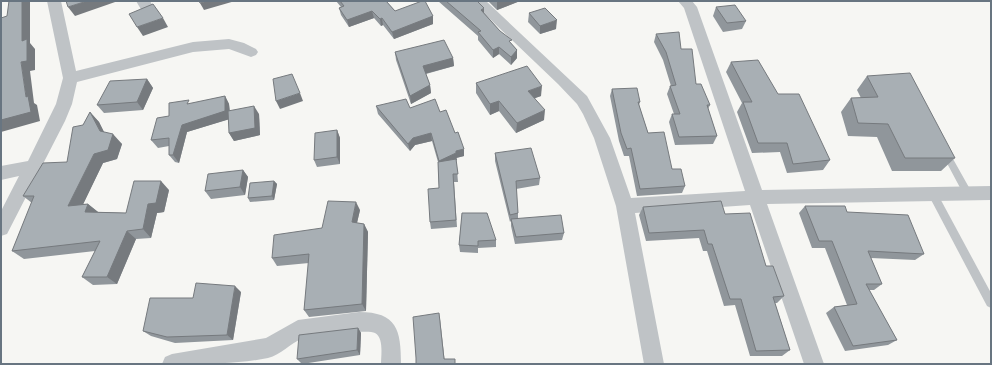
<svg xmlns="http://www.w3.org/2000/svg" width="992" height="365" font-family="'Sofia Sans Condensed',sans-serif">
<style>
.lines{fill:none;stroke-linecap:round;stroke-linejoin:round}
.lane{fill:#bfc3c6;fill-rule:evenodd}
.street{fill:#bfc3c6;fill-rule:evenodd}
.wall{fill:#90969b}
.shaded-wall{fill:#767a7e}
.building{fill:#a8afb4;stroke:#767a7e}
</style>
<rect width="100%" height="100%" fill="#f6f6f3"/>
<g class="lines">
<g class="lane">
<polygon points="945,149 948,150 971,191 973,194 971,197 965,197 941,152"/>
<polygon points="933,190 936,191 991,293 991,308 987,306 928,194 930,191"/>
</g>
<g class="street">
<polygon points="47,1 61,1 76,71 193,42 229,39 244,43 256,49 258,52 256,55 251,57 229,49 193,52 77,82 72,104 65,121 7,234 1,236 1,211 19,176 1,180 1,166 28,161 56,104 63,78"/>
<polygon points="136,1 150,1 154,8 152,11 142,11"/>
<polygon points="471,1 486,1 587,96 610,138 631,198 745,191 684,8 678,1 692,1 697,7 762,190 991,186 991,200 767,204 824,364 804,364 750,205 635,213 664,364 644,364 616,206 594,138 583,114 577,104 558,84"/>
<path d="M 359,312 C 397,312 401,330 401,364 L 381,364 C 381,355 384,338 375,333 C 368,329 312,336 302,339 C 290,343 281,355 268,358 C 233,365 197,364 162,364 L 165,357 L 172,354 L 266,338 L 298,320 Z"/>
</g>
</g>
<g class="wall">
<polygon points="336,1 386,1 395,11 433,16 433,24 394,39 383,25 381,26 374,18 349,27 341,15 339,8 341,7"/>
<polygon points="438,1 477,1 484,13 517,50 517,58 511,65 499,54 493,58 478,40 478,36"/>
<polygon points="488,1 520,1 497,10"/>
<polygon points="716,7 746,21 742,29 723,32 713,16"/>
<polygon points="529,13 556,29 540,34 528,22"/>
<polygon points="656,34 681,49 696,84 710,105 708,109 717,136 713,144 675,145 669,122 672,114 674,114 667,94 670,86 671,86 663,60 654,42"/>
<polygon points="395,52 453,58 454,66 426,74 430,85 431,93 411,104 396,60"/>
<polygon points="731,62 778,94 830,160 823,170 787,173 780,152 752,153 737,112 742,103 726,72"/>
<polygon points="867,76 955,158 941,171 892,171 877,137 848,136 841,112 851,98 861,98 857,90"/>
<polygon points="147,79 153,88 143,110 104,113 97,105"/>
<polygon points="476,83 541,96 535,98 544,120 516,133 499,111 490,115 476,93"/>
<polygon points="612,89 640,102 639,105 648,133 672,169 685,186 682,193 637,196 629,156 624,156 619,141 610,96"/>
<polygon points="225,96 229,104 230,111 259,114 260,135 234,141 229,133 229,119 187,132 179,163 175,162 169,155 169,146 158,148 151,140 169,116 191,104"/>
<polygon points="376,106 410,108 440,112 455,133 464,156 456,158 458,182 454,182 457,227 431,229 430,222 439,188 438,162 432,141 415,145 410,151 378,114"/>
<polygon points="90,112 99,122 104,132 122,144 117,159 103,163 83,204 88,204 98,212 126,213 169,190 164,212 157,213 151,238 136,239 117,284 93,285 82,277 95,251 24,259 12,251 32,203 23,196 67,162 83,125"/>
<polygon points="337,130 340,138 340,164 317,167 314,160"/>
<polygon points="495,153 540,178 539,185 516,189 518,213 518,219 564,233 562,240 515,244 511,226 511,221 510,222 495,161"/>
<polygon points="243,170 248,177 245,195 211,199 205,191"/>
<polygon points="274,181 277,184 274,200 250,202 248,198"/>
<polygon points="805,206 847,212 924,254 915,260 871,258 882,284 874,290 869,290 897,340 888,345 845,351 826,313 834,307 847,305 825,248 812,248 799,213"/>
<polygon points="643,207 725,214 766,266 784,296 777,303 775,303 790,350 782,356 750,356 735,305 724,306 707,251 703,251 699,238 646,241 639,215"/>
<polygon points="360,210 357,223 364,224 368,232 366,311 309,317 304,310 309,263 277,266 272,258 322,228"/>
<polygon points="462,213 496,240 496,247 478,248 478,253 460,252 459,245"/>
<polygon points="241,292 233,340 175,343 151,336 143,331 193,298"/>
<polygon points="358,328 361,333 360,355 302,364 297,359"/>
</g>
<g class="shaded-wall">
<polygon points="22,1 30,1 30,43 35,49 35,70 30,71 34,103 37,105 40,121 1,132 1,120 26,97 21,62 22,41"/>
<polygon points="87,1 118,1 75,16 68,7"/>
<polygon points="208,1 235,1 204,10 200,3"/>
<polygon points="500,1 520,1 497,10 497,2"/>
<polygon points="484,8 484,16 481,10"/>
<polygon points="372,11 374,18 349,27 347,20"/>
<polygon points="433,16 433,24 394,39 392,32"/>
<polygon points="163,18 168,27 143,36 137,27"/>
<polygon points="382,18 383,25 381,26 380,19"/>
<polygon points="557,20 556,29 540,34 540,26"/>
<polygon points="499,47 499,54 493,58 493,50"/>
<polygon points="517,50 517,58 511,65 511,57"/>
<polygon points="453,58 454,66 424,74 423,66"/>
<polygon points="147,79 153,88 143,110 137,102"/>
<polygon points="430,85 431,93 411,104 410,96"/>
<polygon points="542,86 541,96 527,101 528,91"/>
<polygon points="300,93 303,101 280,109 276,101"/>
<polygon points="225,96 229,104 230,119 187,132 179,163 173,155 182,125"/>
<polygon points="499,101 499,111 490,115 490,104"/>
<polygon points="254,106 259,114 260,135 234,141 229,133"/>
<polygon points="545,110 544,120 516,133 517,123"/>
<polygon points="90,112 99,122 108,140 100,131"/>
<polygon points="337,130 340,138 340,164 337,157"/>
<polygon points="431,133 432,141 415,145 410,151 408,144 413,138"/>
<polygon points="113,134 122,144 117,159 103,163 78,215 68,206 94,154"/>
<polygon points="464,149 464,156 456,158 456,151"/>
<polygon points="456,153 457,160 440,168 439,161"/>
<polygon points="243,170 248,177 245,195 240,187"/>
<polygon points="161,181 169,190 164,212 157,213 151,238 143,229 148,204"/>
<polygon points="274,181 277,184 274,200 272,196"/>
<polygon points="356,202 360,210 355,231 352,222"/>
<polygon points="88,204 98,212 85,212"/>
<polygon points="364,224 368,232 366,311 362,304"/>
<polygon points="127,231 136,239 117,284 107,277"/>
<polygon points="235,286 241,292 233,340 227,335"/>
<polygon points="439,313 440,319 445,364 444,359"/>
<polygon points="358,328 361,333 360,355 357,350"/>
</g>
<g class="building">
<polygon points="9,1 22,1 22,41 27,39 27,61 21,62 26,97 28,96 31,112 1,120 1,18 7,16"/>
<polygon points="66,1 87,1 68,7"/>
<polygon points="199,1 208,1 200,3"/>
<polygon points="340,1 386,1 395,11 422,1 425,1 433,16 392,32 382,18 380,19 372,11 347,20 339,8 344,6"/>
<polygon points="446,1 477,1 484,8 481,10 500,31 512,40 509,41 517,50 511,57 499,47 493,50 478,32 481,31"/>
<polygon points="153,4 163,18 137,27 129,14"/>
<polygon points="735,5 746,21 727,23 716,7"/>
<polygon points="545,8 557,20 540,26 529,13"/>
<polygon points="679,32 681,49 692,49 696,84 701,84 710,105 707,105 717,136 679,137 672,114 680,114 670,86 676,85 666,52 656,34"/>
<polygon points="444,40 453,58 423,66 430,85 410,96 395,52"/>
<polygon points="758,60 778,94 799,94 830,160 793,164 787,143 758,143 743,102 752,102 731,62"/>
<polygon points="527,66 542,86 528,91 545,110 517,123 499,101 490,104 476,83"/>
<polygon points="910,73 955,158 905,158 888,124 858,123 851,98 878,97 867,76"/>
<polygon points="292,74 300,93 276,101 273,79"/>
<polygon points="147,79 137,102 97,105 110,81"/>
<polygon points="637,88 640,102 638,102 648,133 664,132 672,169 681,169 685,186 640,189 631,148 627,149 621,133 612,89"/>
<polygon points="225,96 225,111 182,125 173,155 169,155 169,138 151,140 157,118 169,116 169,103 189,100 187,104"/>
<polygon points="406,99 410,108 435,99 440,112 446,110 455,133 458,132 464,149 456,151 456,153 439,161 431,133 413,138 408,144 376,106"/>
<polygon points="254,106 255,128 229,133 228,111"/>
<polygon points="90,112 100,131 113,134 108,150 94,154 68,206 88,204 85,212 126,213 134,181 161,181 156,203 148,204 143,229 127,231 107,277 82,277 100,241 12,251 34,196 23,196 43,163 67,162 73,127 83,125"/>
<polygon points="337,130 337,157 314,160 315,133"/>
<polygon points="531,148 540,178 516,181 518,213 510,215 495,153"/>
<polygon points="456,159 458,174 453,174 456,220 430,222 428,189 439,188 438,162"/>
<polygon points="243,170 240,187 205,191 208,174"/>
<polygon points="274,181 272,196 248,198 250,183"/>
<polygon points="328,201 356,202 352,222 364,224 362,304 304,310 309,254 272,258 274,235 322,228"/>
<polygon points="721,201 725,214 750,213 766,266 773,266 784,296 773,297 790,350 756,351 741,299 730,299 712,244 708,244 704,230 649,233 643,207"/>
<polygon points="805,206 845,206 847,212 908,215 924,254 868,251 882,284 866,284 897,340 853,346 834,307 857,304 832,241 819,241"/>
<polygon points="462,213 487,213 496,240 478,241 478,246 459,245"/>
<polygon points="561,215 564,233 516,237 511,219"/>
<polygon points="196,283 235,286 227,335 167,337 143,331 150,298 193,298"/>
<polygon points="439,313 444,359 455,359 455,364 416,364 416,358 413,317"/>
<polygon points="358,328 357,350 297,359 299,335"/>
</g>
<rect width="992" height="365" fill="none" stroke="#687581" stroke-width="4"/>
</svg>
